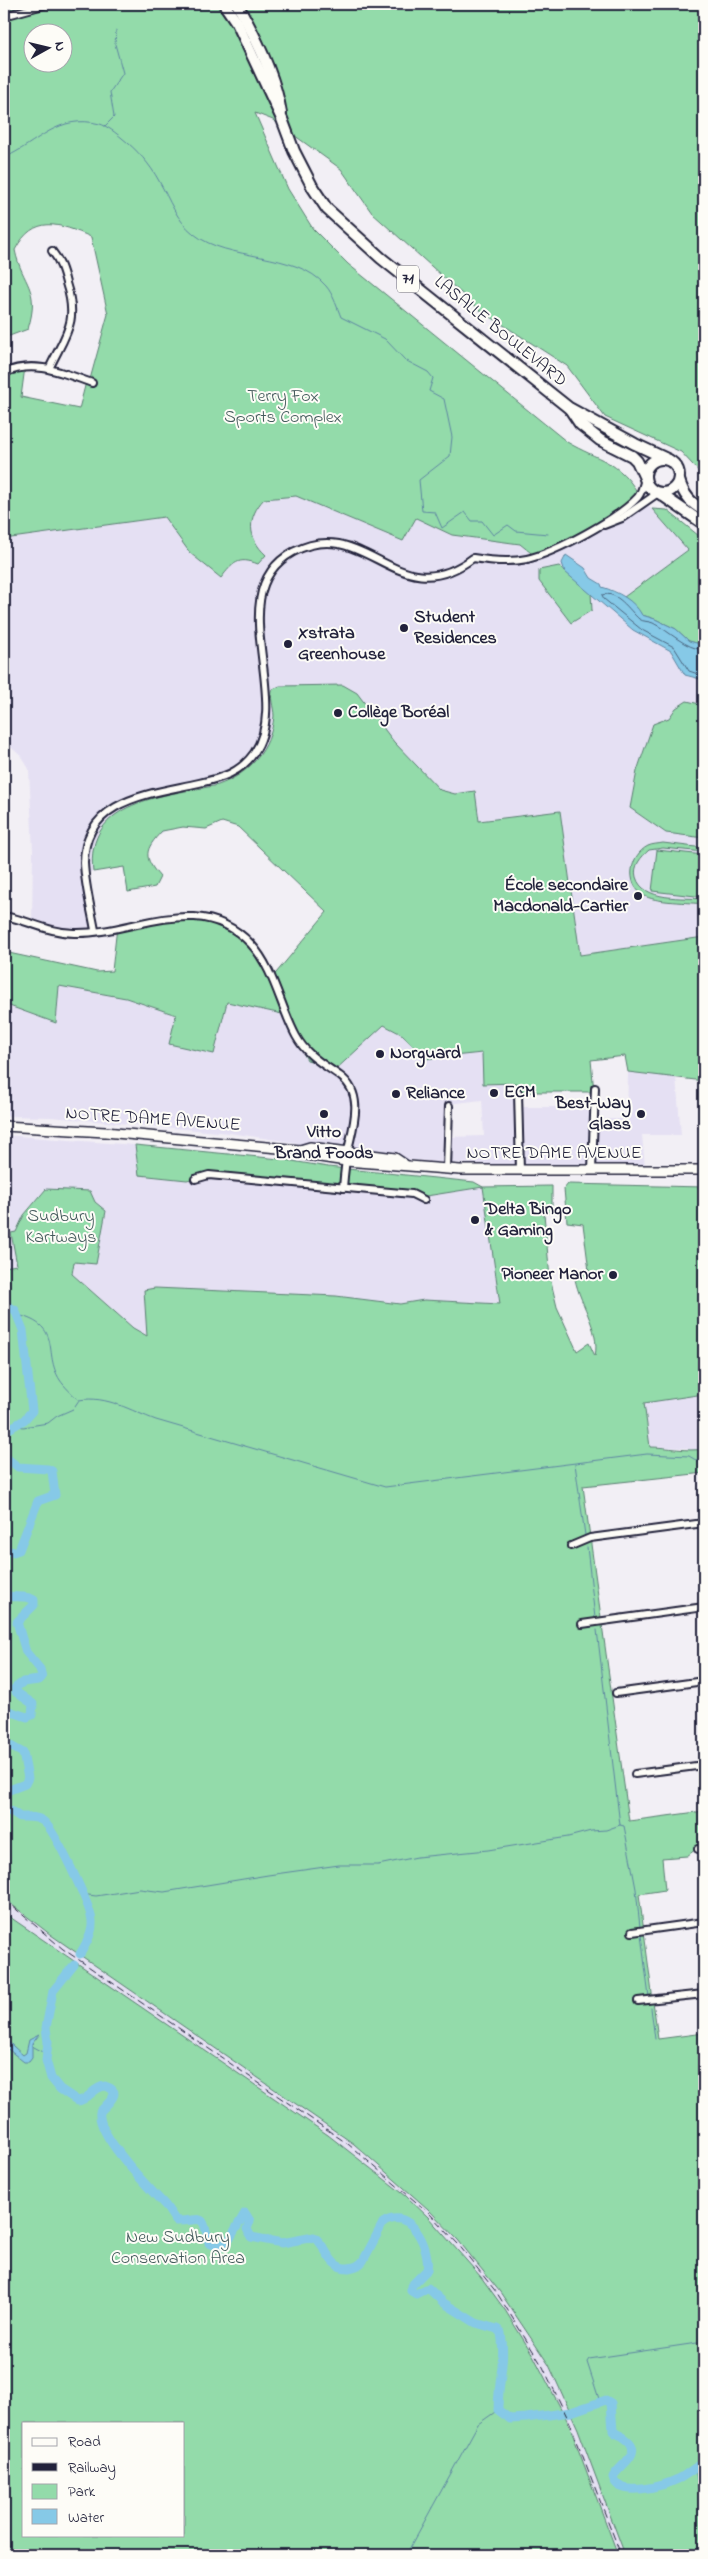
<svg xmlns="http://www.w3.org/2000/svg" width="708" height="2559" font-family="'Indie Flower',sans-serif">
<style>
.built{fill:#e5e0f3;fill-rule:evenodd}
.green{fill:#93dbaa;stroke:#5a7e72;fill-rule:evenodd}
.water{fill:#86c9e7;stroke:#5e86a2}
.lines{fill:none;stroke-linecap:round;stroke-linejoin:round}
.shore{stroke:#4a6580;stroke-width:1}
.stream{stroke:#5e86a2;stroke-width:1}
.river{stroke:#86c9e7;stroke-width:9}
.minor-casing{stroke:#22223b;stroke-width:10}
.major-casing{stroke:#22223b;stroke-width:12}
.highway-casing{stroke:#22223b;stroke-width:14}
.minor{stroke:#fdfcf7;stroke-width:6}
.major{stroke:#fdfcf7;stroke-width:9}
.highway{stroke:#fdfcf7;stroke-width:10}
.rail{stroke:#22223b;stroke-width:1;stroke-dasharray:8 4;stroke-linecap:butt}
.poi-dot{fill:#22223b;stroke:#fdfcf7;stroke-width:2}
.labels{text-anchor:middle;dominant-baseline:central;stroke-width:4;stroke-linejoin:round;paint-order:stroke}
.shield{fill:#fdfcf7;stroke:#646373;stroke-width:1}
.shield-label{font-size:16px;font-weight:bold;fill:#22223b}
.street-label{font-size:18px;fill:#22223b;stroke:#fdfcf7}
.park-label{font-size:18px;fill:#445a5c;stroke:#fdfcf7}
.poi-label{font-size:18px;font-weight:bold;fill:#22223b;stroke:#fdfcf7;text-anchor:start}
</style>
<rect width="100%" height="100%" fill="#f2eff5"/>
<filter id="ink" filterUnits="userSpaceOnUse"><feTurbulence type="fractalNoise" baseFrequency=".02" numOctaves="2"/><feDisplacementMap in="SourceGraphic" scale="10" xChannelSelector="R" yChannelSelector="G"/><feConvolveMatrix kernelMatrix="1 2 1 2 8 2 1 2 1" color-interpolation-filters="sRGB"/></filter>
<g filter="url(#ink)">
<g class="built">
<polygon points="639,495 688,550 624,597 616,591 602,587 601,584 590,578 589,573 563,558 562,563 565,572 633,630 671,651 689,677 704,680 704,705 702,703 676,708 669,718 653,724 637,771 630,808 666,833 704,838 704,937 580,955 560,811 479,821 475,793 238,827 222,822 206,829 192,827 168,829 157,836 147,853 148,862 160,877 155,887 128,892 123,867 84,873 95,931 82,933 32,925 33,851 29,769 22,757 4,741 4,539 165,517 190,553 221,578 234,563 265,555 256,546 250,529 255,509 264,499 296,496 402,541 416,517 452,535 520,544 536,557"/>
<path d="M 59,986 L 126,998 L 176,1015 L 213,1054 L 227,1002 L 282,1014 L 307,1060 L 384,1025 L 403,1035 L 426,1058 L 483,1053 L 518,1083 L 518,1107 L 592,1107 L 593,1119 L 627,1119 L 628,1072 L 676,1077 L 681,1135 L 642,1135 L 645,1167 L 447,1163 L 300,1150 L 297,1143 L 229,1133 L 51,1117 L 4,1116 L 4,1004 L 56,1023 ZM 482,1100 L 484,1136 L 448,1137 L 448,1104 Z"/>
<polygon points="4,1135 135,1145 140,1175 187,1180 202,1176 420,1197 483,1187 500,1305 424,1300 400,1304 336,1296 155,1288 144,1290 148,1336 133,1328 72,1274 74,1262 96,1264 106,1211 95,1202 89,1191 46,1189 24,1214 16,1232 17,1265 4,1267"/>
<polygon points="704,1394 704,1449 693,1451 686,1448 650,1447 644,1402"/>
<polygon points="4,1894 11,1904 51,1935 354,2144 428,2209 458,2240 500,2292 549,2365 578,2429 625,2555 618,2555 568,2422 517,2328 481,2277 428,2217 406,2196 328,2135 4,1913"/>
</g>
<g class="green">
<path d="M 4,4 L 704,4 L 704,477 L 681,452 L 605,417 L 567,366 L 480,310 L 372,213 L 341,169 L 273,120 L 255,113 L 288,189 L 313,229 L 348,264 L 567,442 C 599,461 618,459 639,495 L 622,511 L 536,557 L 520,544 L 452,535 L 416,518 L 403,541 L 296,496 L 264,499 C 247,517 247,538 266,555 L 258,564 C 238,556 233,563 221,578 L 190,553 L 164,517 L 4,539 L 4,374 L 25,367 L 21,397 L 79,409 L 86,382 L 89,383 L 108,314 L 91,237 C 59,223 34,214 15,250 C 22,285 41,287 28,329 L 4,338 ZM 32,32 L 62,32 L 62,62 L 32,62 Z"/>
<polygon points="652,509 667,510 704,540 704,645 689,641 676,629 655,619 642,615 624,597 688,550"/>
<polygon points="559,566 591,593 592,610 571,623 539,581 539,570"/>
<path d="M 343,685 L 357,693 L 394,742 L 440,790 L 455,794 L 475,791 L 479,821 L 560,811 L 580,955 L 704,937 L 704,1081 L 628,1072 L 625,1056 L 591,1060 L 594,1092 L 518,1092 L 517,1083 L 483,1084 L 482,1053 L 425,1059 L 403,1035 L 384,1025 L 333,1072 L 319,1063 L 307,1060 L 282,1014 L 227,1002 L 214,1054 L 169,1044 L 176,1015 L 126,998 L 59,986 L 56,1023 L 4,1004 L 4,952 L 97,972 L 112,971 L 117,927 L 194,917 L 227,927 L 250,944 L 271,979 L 327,912 L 238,827 L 222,822 L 206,829 L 183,827 L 162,831 C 144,850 143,857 160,877 L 155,887 L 128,892 L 124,867 L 93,872 C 84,799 166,796 218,785 C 249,774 271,750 274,716 C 274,707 269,697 273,689 L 280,686 Z"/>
<polygon points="687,701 704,705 704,838 666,833 630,808 637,771 653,724 669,718 676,708"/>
<path d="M 663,843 L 704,848 L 704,852 L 663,848 L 649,850 C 641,857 633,866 636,877 C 643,902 684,897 704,899 L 704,904 C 689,902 655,903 643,895 C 625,883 630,855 648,846 C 652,844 658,844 663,843 Z"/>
<polygon points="657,850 704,855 704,897 652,891"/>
<path d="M 135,1145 L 280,1159 L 328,1167 L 474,1182 L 483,1187 L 552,1186 L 552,1212 L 544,1214 L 550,1278 L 557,1307 L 577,1351 L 589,1343 L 595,1356 C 601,1329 577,1301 574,1273 L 589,1271 L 583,1224 L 567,1222 L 564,1189 L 568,1184 L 704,1187 L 704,1394 L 644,1403 L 650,1447 C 668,1447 687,1452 704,1449 L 704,1473 L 583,1486 L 629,1821 L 704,1811 L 704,1848 L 696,1849 L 687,1856 L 662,1858 L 665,1890 L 639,1894 L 658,2039 L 704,2033 L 704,2555 L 625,2555 L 578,2429 L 549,2365 L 500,2292 L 458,2240 L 428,2209 L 354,2144 L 51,1935 L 11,1904 L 4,1894 L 4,1267 L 17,1265 L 11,1233 L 16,1232 L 24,1215 L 46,1189 L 90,1191 L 95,1202 L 106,1211 L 96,1264 L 74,1262 L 72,1274 L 133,1328 L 147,1336 L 144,1290 L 155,1288 L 336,1296 L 400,1304 L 424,1300 L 500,1304 L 483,1187 L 420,1197 L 209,1174 L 187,1180 L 139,1175 Z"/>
<path d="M 4,1913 L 328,2135 L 406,2196 L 428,2217 L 481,2277 L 505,2310 L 533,2355 L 568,2422 L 618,2555 L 4,2555 ZM 24,2423 L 184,2423 L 184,2535 L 24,2535 Z"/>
</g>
<g class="water">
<path d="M 566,555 L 585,568 L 591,578 L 601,584 L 602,587 C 618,592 634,600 642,615 L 655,619 L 676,629 L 689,641 L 704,645 L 704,680 L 685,675 L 671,651 L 633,630 L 565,572 L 562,563 Z"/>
<polygon points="39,2035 32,2044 32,2058 29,2062 24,2062 4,2046 4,2038 23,2055 26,2053 29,2040"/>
</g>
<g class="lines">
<path class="shore" d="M 704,650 C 684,648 671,632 653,623 C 649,621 643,622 639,619 C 629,610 617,590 602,595 L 604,599 L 642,630 L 674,647 L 689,671 L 704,676"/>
<g class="stream">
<polyline points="105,126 114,117 110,92 123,73 115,44 116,30"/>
<path d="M 4,158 C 38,143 58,113 100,124 C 107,126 116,133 122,138 C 137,150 150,164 159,181 C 170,200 176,220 194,234 C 228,262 295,250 326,286 C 333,294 337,307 341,317 L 385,339 L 405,360 L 428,372 L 433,378 L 429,391 L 444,399 L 452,437 L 450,456 L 419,480 L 422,511 L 435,512 L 442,528 L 465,512 L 472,521 L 482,521 L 493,535 L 508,525 L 516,531 L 548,534"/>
<path d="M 18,1315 C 64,1327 42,1352 60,1380 C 64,1386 73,1395 79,1400"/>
<path d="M 16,1425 L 23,1427 L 48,1423 L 57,1416 L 73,1409 L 79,1400 C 107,1395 131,1411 156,1420 L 385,1487 L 647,1454 L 689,1456 L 704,1465"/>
<polyline points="575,1464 585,1535"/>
<polyline points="587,1547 595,1618"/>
<polyline points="597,1630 620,1825 624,1826 625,1831 636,1889 640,1927"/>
<polyline points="81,1894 96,1896 140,1889 164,1892 268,1875 339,1865 378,1865 417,1857 488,1850 568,1837 591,1831 606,1830 620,1825"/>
<polyline points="641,1935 649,1997"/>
<polyline points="651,2008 655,2039"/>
<polyline points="32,2046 47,2054"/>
<polyline points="600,2402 587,2362 589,2359 704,2342"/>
<polyline points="695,2467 704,2525"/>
<polyline points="406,2555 478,2424 498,2410"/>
</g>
<g class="river">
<polyline points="4,1304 15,1310 23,1330 32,1411 24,1420 4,1432"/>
<polyline points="4,1456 18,1467 48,1469 52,1471 55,1495 38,1501 19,1550 13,1552 4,1550"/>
<path d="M 4,1595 C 14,1599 25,1594 34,1600 L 34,1605 L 17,1622 L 26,1652 L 40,1669 L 42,1677 L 39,1680 L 23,1682 L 15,1688 L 16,1692 L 33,1704 L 32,1715 L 27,1717 L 9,1711 L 4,1712"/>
<polyline points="4,1739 7,1744 23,1753 28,1778 25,1784 4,1792"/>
<path d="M 4,1812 L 11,1811 L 20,1817 C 28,1817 36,1816 43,1821 C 54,1828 91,1907 92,1921 C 93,1933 86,1944 80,1954"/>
<path d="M 74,1965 L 53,1991 L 46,2028 L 48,2042 L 46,2060 L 51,2078 L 60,2089 L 78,2101 C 89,2100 93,2087 105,2086 C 125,2092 106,2104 100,2112 C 96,2135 149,2188 165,2205 C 169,2210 172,2216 176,2221 C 202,2222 202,2209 209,2243 L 219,2247 L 229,2240 L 245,2213 L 250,2221 L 247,2229 L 251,2237 L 282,2243 L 314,2237 C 327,2245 328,2269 349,2268 C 355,2267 359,2266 363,2261 L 383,2223 C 410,2205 431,2248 427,2270 L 411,2286 L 411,2291 L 416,2294 L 428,2288 L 444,2303 L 476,2323 L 497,2329 L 501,2333 C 506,2359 498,2384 498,2410 L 510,2419 L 526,2418 L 571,2412 L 606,2400 L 611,2403 L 613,2431 C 617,2435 622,2435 626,2439 C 645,2453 618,2466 613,2477 C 618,2499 664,2486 678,2479 C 687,2475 694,2467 704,2463"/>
</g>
<g class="minor-casing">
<g id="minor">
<polyline points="4,16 47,4"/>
<path d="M 49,369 C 66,333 79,323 66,283 C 63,271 60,261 52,251"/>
<path d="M 4,373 C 34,359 63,373 92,383"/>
<polyline points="604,525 622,518 658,493"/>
<path d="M 4,916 C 28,920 49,933 74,933 C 134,935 199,889 251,944 C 274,969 280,1006 296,1036 C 307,1056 322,1063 340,1076 C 365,1094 353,1126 348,1150 C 345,1162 344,1175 343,1188"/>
<path d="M 95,930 C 91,908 85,886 84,863 C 84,798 152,794 199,783 C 222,778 240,773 254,753 C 293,697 220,592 293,552 C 366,513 397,615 473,558 C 491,561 509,563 527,559 C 556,552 618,519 638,497 C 642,492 643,485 645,479"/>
<polyline points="518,1092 520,1171"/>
<polyline points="447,1169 449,1106"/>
<polyline points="592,1171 595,1088"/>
<polyline points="195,1179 209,1175 412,1194 424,1200"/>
<polyline points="571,1546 590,1538 704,1523"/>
<polyline points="582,1624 704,1607"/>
<polyline points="616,1693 704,1681"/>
<polyline points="635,1774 704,1765"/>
<polyline points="698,1849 704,1849"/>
<polyline points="632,1932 704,1922"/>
<polyline points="638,2001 704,1994"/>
</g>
</g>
<g class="major-casing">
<g id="major">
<polyline points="4,1126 105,1132 300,1150 310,1147 395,1158 404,1164"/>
<polyline points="300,1150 307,1155 346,1161 460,1170 704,1170"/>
</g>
</g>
<g class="highway-casing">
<g id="highway">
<polyline points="224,4 237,23 282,119 294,151 313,188 327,209 381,258 569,408 635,444 669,460"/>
<path d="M 237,4 C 256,37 275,76 281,113"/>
<polyline points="570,409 580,424 600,440 632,456 637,461 645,478"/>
<circle cx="662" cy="476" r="17"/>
<path d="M 679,480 C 683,494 690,504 704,510"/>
<polyline points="659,493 704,524"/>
</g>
</g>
<use href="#minor" class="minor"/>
<use href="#major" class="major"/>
<use href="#highway" class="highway"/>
<polyline class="rail" points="4,1899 63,1949 348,2144 429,2213 458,2244 497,2293 543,2367 570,2423 621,2555"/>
</g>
</g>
<g class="poi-dot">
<circle cx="404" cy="628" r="5"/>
<circle cx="288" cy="644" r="5"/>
<circle cx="338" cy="713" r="5"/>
<circle cx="638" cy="896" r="5"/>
<circle cx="380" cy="1054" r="5"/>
<circle cx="494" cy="1093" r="5"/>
<circle cx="396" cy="1094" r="5"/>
<circle cx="324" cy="1114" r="5"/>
<circle cx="641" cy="1114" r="5"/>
<circle cx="475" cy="1220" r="5"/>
<circle cx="613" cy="1275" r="5"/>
</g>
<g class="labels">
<rect class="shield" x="397" y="265.5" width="22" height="27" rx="4"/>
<g class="shield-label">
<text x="408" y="279">71</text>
</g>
<g class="street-label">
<text transform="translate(500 332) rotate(39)">LASALLE BOULEVARD</text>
<text transform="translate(153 1120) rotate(4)">NOTRE DAME AVENUE</text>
<text x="554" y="1154">NOTRE DAME AVENUE</text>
</g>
<g class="park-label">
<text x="283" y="397">Terry Fox<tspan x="283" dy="21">Sports Complex</tspan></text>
<text x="61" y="1217">Sudbury<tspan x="61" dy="21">Kartways</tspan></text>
<text x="178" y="2238">New Sudbury<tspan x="178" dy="21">Conservation Area</tspan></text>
</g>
<g class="poi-label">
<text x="414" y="618">Student<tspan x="414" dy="21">Residences</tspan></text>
<text x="298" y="634">Xstrata<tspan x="298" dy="21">Greenhouse</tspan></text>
<text x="348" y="713">Collège Boréal</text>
<text x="628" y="886" text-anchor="end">École secondaire<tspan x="628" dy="21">Macdonald-Cartier</tspan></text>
<text x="390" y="1054">Norguard</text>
<text x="504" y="1093">ECM</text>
<text x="406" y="1094">Reliance</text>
<text x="631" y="1104" text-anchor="end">Best-Way<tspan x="631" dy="21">Glass</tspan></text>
<text x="324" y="1133" text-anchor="middle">Vitto<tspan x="324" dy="21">Brand Foods</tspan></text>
<text x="485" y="1210">Delta Bingo<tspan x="485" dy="21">&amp; Gaming</tspan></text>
<text x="603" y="1275" text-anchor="end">Pioneer Manor</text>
</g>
</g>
<rect width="708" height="2559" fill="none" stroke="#fdfcf7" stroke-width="20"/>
<rect x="10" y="10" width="688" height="2539" fill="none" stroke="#22223b" stroke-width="2" filter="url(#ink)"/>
<rect x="22" y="2422" width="162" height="115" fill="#fdfcf7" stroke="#a5a5ac"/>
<rect x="32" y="2438" width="25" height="8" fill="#fdfcf7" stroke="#a5a5ac"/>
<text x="68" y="2446" font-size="15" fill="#22223b">Road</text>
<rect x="32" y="2463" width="25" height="8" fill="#22223b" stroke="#a5a5ac"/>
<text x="68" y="2472" font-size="15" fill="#22223b">Railway</text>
<rect x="32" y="2484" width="25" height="15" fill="#93dbaa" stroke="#a5a5ac"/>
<text x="68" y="2496" font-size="15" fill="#22223b">Park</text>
<rect x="32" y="2509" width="25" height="15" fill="#86c9e7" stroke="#a5a5ac"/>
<text x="68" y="2522" font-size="15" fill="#22223b">Water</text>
<g transform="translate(48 48) rotate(82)"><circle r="24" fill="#fdfcf7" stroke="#a5a5ac"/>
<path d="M0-4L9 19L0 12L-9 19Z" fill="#22223b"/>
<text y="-8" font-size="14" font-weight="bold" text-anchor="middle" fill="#22223b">N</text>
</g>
</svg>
